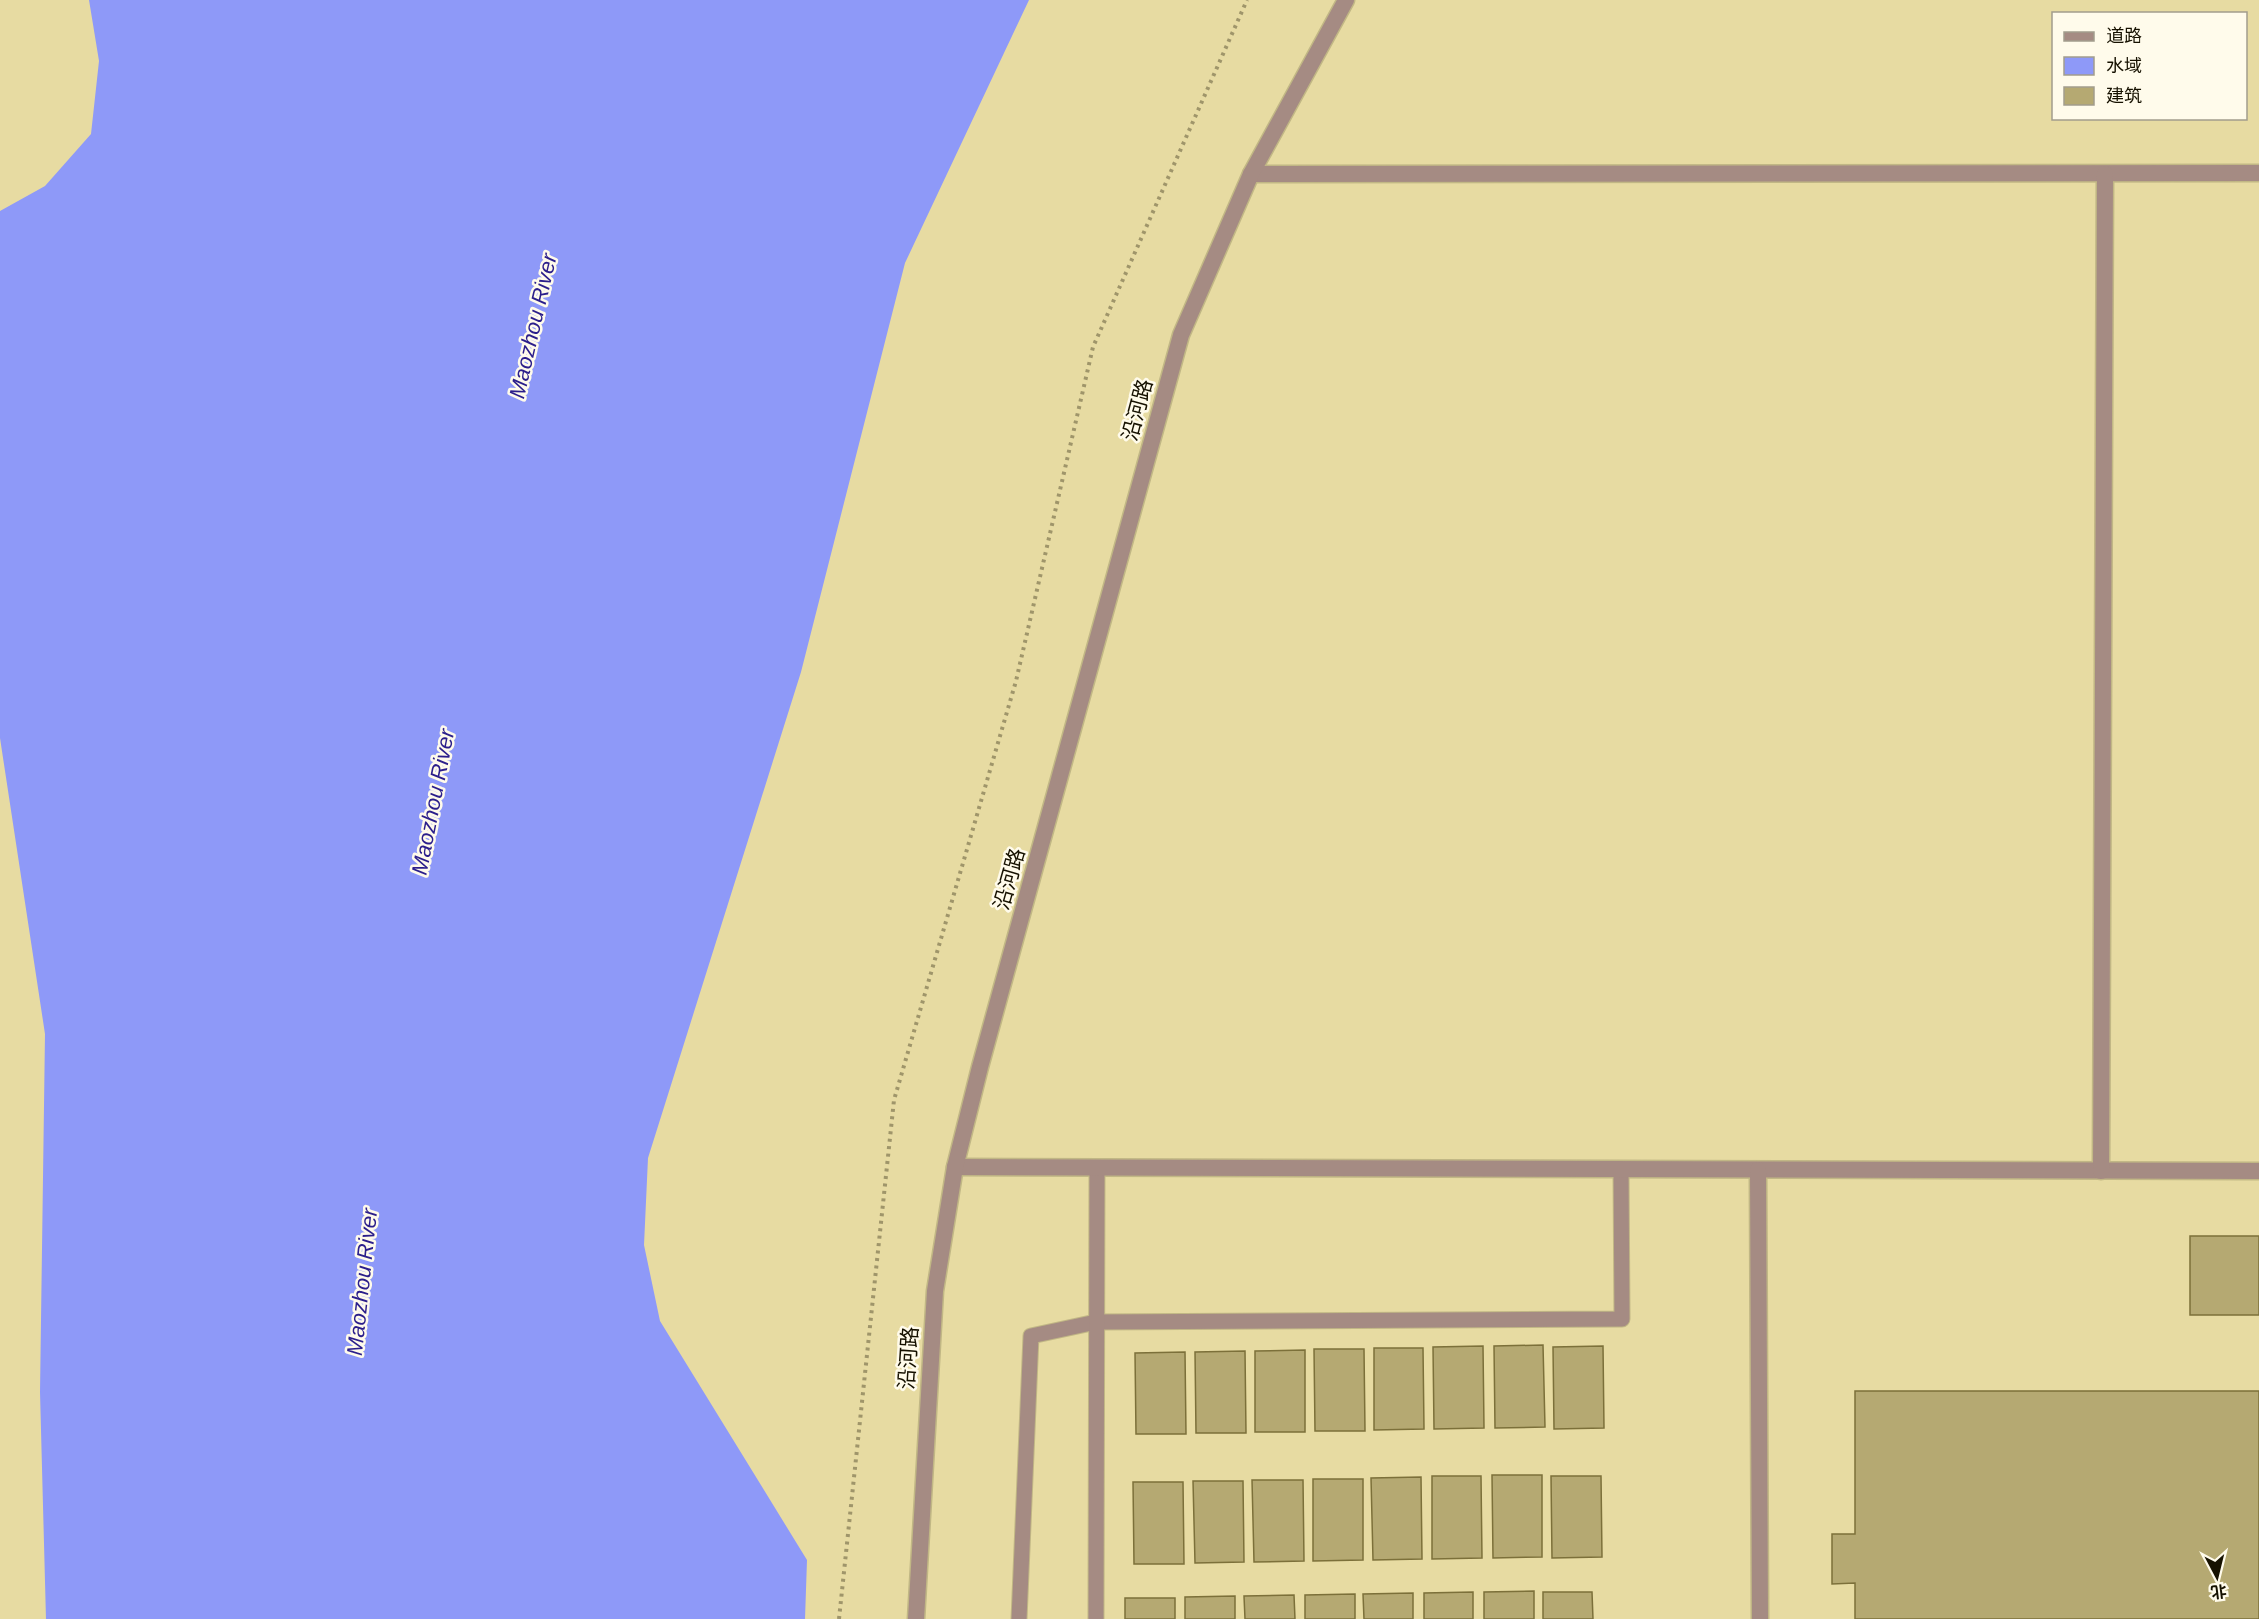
<svg xmlns="http://www.w3.org/2000/svg" width="2259" height="1619" font-family="Helvetica,'Noto Sans SC',sans-serif">
<style>
.water{fill:#8e99f8}
.building{fill:#b5a972;stroke:#7c703a;stroke-width:1.5}
.lines{fill:none;stroke-linecap:round;stroke-linejoin:round}
.service-casing{stroke:#c1b785;stroke-width:17}
.minor-casing{stroke:#c1b785;stroke-width:19}
.path{stroke:#9f956a;stroke-width:4;stroke-dasharray:3 4.5;stroke-linecap:butt}
.service{stroke:#a58b83;stroke-width:15}
.minor{stroke:#a58b83;stroke-width:16}
.labels{text-anchor:middle;dominant-baseline:central;stroke-width:5;stroke-linejoin:round;paint-order:stroke}
.street-label{font-size:21px;fill:#161100;stroke:#fffbeb}
.water-label{font-size:22px;font-style:italic;fill:#2b1e8b;stroke:#fffbeb}
</style>
<rect width="100%" height="100%" fill="#e7dba2"/>
<polygon class="water" points="89,0 1029,0 905,263 801,672 648,1158 644,1245 660,1321 807,1560 805,1619 46,1619 40,1392 45,1034 0,738 0,211 45,186 91,134 99,61"/>
<g class="building">
<rect x="2190" y="1236" width="69" height="79"/>
<polygon points="1543,1345 1545,1427 1495,1428 1494,1346"/>
<polygon points="1483,1346 1484,1428 1434,1429 1433,1347"/>
<polygon points="1603,1346 1604,1428 1554,1429 1553,1347"/>
<polygon points="1374,1348 1423,1348 1424,1429 1374,1430"/>
<polygon points="1314,1349 1364,1349 1365,1431 1315,1431"/>
<polygon points="1305,1350 1305,1432 1255,1432 1255,1351"/>
<polygon points="1245,1351 1246,1433 1196,1433 1195,1352"/>
<polygon points="1185,1352 1186,1434 1136,1434 1135,1353"/>
<polygon points="1855,1391 2259,1391 2259,1619 1855,1619 1855,1583 1832,1584 1832,1534 1855,1534"/>
<polygon points="1492,1475 1542,1475 1542,1557 1493,1558"/>
<polygon points="1432,1476 1481,1476 1482,1558 1432,1559"/>
<polygon points="1551,1476 1601,1476 1602,1557 1552,1558"/>
<polygon points="1421,1477 1422,1559 1373,1560 1371,1478"/>
<polygon points="1313,1479 1363,1479 1363,1560 1313,1561"/>
<polygon points="1252,1480 1303,1480 1304,1561 1254,1562"/>
<polygon points="1193,1481 1243,1481 1244,1562 1195,1563"/>
<polygon points="1133,1482 1183,1482 1184,1564 1134,1564"/>
<polygon points="1534,1591 1534,1619 1484,1619 1484,1592"/>
<polygon points="1473,1592 1473,1619 1424,1619 1424,1593"/>
<polygon points="1543,1592 1592,1592 1593,1619 1543,1619"/>
<polygon points="1413,1593 1413,1619 1364,1619 1363,1594"/>
<polygon points="1355,1594 1355,1619 1305,1619 1305,1595"/>
<polygon points="1294,1595 1295,1619 1245,1619 1244,1596"/>
<polygon points="1235,1596 1235,1619 1185,1619 1185,1597"/>
<rect x="1125" y="1598" width="50" height="21"/>
</g>
<g class="lines">
<g class="service-casing">
<g id="service">
<polyline points="1019,1619 1031,1336 1096,1322 1622,1319 1621,1170"/>
<polyline points="1096,1619 1097,1168"/>
</g>
</g>
<g class="minor-casing">
<g id="minor">
<polyline points="1251,174 2259,173"/>
<polyline points="955,1167 2259,1171"/>
<polyline points="1758,1170 1760,1619"/>
<polyline points="2101,1171 2105,174"/>
<polyline points="916,1619 935,1291 955,1167 980,1067 1181,335 1251,174 1346,0"/>
</g>
</g>
<polyline class="path" points="839,1619 894,1100 1016,681 1093,347 1247,0"/>
<use href="#service" class="service"/>
<use href="#minor" class="minor"/>
</g>
<g class="labels">
<g class="street-label">
<text transform="translate(1137 410) rotate(-75)">沿河路</text>
<text transform="translate(1009 879) rotate(-74)">沿河路</text>
<text transform="translate(908 1358) rotate(-86)">沿河路</text>
</g>
<g class="water-label">
<text transform="translate(533 326) rotate(-77)">Maozhou River</text>
<text transform="translate(433 802) rotate(-79)">Maozhou River</text>
<text transform="translate(362 1282) rotate(-84)">Maozhou River</text>
</g>
</g>
<rect x="2052" y="12" width="195" height="108" fill="#fffbeb" stroke="#a29d8d" stroke-width="1.5"/>
<rect x="2064" y="32" width="30" height="9" fill="#a58b83" stroke="#a29d8d" stroke-width="1.5"/>
<text x="2106" y="42" font-size="18" fill="#161100">道路</text>
<rect x="2064" y="57" width="30" height="18" fill="#8e99f8" stroke="#a29d8d" stroke-width="1.5"/>
<text x="2106" y="72" font-size="18" fill="#161100">水域</text>
<rect x="2064" y="87" width="30" height="18" fill="#b5a972" stroke="#a29d8d" stroke-width="1.5"/>
<text x="2106" y="102" font-size="18" fill="#161100">建筑</text>
<g transform="translate(2217 1577) rotate(173)" stroke="#fffbeb" stroke-width="4.5" paint-order="stroke">
<path d="M0-4.5L10 22L0 15L-10 22Z" fill="#161100"/>
<text y="-9" font-size="16" font-weight="bold" text-anchor="middle" fill="#161100">北</text>
</g>
</svg>
